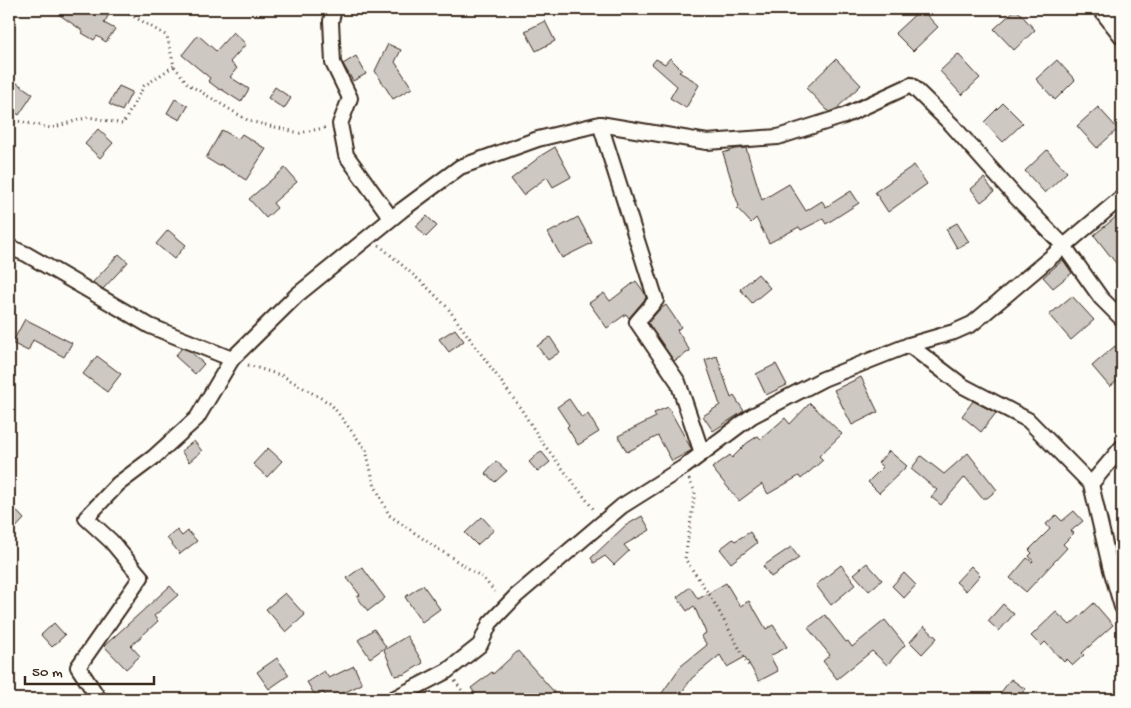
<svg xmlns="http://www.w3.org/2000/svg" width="1131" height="708" font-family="'Gochi Hand',sans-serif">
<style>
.building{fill:#cdc8c2;stroke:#3b2a1e}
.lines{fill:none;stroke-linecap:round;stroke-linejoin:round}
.street-casing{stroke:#3b2a1e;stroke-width:18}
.path{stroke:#3b2a1e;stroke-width:3;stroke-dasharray:1 4;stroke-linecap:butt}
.street{stroke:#fdfcf7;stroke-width:14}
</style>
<rect width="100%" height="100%" fill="#fdfcf7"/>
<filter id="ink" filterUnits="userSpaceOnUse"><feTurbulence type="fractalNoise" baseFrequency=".02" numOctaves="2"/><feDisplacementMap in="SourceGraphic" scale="10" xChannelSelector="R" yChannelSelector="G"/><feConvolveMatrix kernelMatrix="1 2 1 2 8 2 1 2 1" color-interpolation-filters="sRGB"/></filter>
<g filter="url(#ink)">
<g class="building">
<polygon points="51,9 112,9 104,23 115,29 106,42 97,36 94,40 82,33 83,31"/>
<polygon points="921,9 938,27 913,51 895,33"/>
<polygon points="1016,9 1035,30 1014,50 994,29"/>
<polygon points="545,21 555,41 536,51 525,31"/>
<polygon points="233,32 246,44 230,62 237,68 230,77 249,89 241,102 221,89 220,90 208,81 210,78 182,55 198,35 216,51"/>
<polygon points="388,44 401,50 395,62 412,88 393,99 375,71"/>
<polygon points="958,54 980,78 962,95 940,71"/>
<polygon points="356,56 366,74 353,81 343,64"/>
<polygon points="670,58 682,70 679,72 693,80 699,85 686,108 670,98 677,86 652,64 656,59 665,64"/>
<polygon points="836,59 861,85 836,109 829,112 806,88"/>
<polygon points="1057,60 1075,80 1055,100 1036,79"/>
<polygon points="14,81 33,94 19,115 9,108 9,89"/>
<polygon points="119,86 132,92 122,111 109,104"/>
<polygon points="275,87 291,98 284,109 268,98"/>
<polygon points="175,99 188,106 180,120 167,113"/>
<polygon points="1003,103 1023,123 1003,142 984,122"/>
<polygon points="1098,107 1118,129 1097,148 1077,126"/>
<polygon points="98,129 113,143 100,158 85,144"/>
<polygon points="222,130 238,139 242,134 266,149 246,180 220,164 219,166 206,158"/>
<polygon points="555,147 571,177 553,187 547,177 523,195 511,179 537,159 537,158"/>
<polygon points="746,148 762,200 789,184 806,211 822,201 826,207 851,191 859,203 826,224 823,219 801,230 799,227 769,243 756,218 751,223 737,208 739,206 733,190 734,189 723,153 735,149"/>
<polygon points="1047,150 1067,172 1045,193 1025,171"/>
<polygon points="914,165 927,184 888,212 875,192"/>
<polygon points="285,168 297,182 273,203 277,208 266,218 249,199"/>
<polygon points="984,178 994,192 981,202 971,189"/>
<polygon points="1122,212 1122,271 1094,235"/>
<polygon points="427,216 437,226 426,237 416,226"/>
<polygon points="578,217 592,243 562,258 548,233"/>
<polygon points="957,223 969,242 957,248 946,229"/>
<polygon points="168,230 186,245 174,259 156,244"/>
<polygon points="119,254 128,262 103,289 94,283 93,282"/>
<polygon points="1063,260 1072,273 1053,288 1043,277"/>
<polygon points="758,274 770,288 752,303 740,289"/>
<polygon points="636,281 644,292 646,298 629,318 626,314 607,328 589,303 604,293 610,301"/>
<polygon points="1072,296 1094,320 1071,340 1049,315"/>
<polygon points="666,305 681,327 677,330 690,351 674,361 648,323 659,310"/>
<polygon points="25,319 72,343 64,357 33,340 28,351 12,343"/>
<polygon points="455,329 464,341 449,352 439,339"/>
<polygon points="550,337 560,352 548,360 537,346"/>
<polygon points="1115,346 1122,354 1122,376 1110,387 1092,366"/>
<polygon points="182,348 190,351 204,364 195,374 175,356"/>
<polygon points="97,356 121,374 107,392 83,374"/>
<polygon points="717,356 731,398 734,396 744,411 713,431 703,416 720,405 705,360"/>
<polygon points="776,364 787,385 766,395 756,374"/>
<polygon points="861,377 878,412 852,425 834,390"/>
<polygon points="569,399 582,418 588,414 599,432 578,445 567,427 569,425 557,407"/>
<polygon points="973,401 996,413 981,432 962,416"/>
<polygon points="810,403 842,434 819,456 823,460 801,479 799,476 768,494 762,484 739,501 712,468 730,455 732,458 747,443 758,436 761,439 785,418 790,424"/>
<polygon points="668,407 692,450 672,461 658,436 627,452 618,436 656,417 654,413"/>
<polygon points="194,441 202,451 189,462 181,451"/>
<polygon points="268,448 282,461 267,477 253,464"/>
<polygon points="541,451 550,462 538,472 529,462"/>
<polygon points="889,451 907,466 879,493 868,482 883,467 878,463"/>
<polygon points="968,453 997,490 987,498 982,498 965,477 941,505 931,497 937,490 911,469 921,456 944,474"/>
<polygon points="496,461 507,471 495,482 485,473"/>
<polygon points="9,503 24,519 9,535"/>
<polygon points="1074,511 1083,521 1071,531 1074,533 1063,544 1067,548 1026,592 1010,578 1027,558 1032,562 1033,561 1029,556 1032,553 1029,550 1050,529 1046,524 1056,515 1062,521"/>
<polygon points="642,516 650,530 624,545 629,551 614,565 605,556 594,563 591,558 625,526"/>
<polygon points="482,517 494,530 477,545 465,533"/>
<polygon points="177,530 182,536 188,531 197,541 180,554 167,538"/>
<polygon points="750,532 757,543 731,563 720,549 733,539 735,541"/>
<polygon points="791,547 799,558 771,577 763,566"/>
<polygon points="867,563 882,580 869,591 854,574"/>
<polygon points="841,565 856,584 831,605 816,585"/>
<polygon points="971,566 980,575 966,591 956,582"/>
<polygon points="362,567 385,598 368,611 357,597 360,595 347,578"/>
<polygon points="904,573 916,585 904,598 892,586"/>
<polygon points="726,583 740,606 749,601 754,611 755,610 766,629 773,625 787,647 770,656 778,671 759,681 745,657 727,667 720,655 692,678 677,699 670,699 662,693 681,666 707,645 701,636 706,633 694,606 687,611 677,597 690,587 698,599"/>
<polygon points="423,585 440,609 422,622 405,597"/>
<polygon points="170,586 178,595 154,616 158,621 131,646 140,656 126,669 104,646"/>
<polygon points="285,593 305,615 286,632 266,609"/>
<polygon points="1094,603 1113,625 1082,653 1084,655 1073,665 1067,659 1064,662 1045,642 1041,646 1031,636 1056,612 1070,625"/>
<polygon points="1003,604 1014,614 999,631 988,621"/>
<polygon points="825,615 846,642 848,641 852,647 885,620 905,645 887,665 872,651 837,679 823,661 830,655 808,628"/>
<polygon points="54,623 65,635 52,647 41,635"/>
<polygon points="924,626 937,638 922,654 910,642"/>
<polygon points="374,629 386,647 370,658 358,640"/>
<polygon points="407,636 423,663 405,674 395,676 384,650"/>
<polygon points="518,651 555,693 548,699 479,699 471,688 492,672 493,674"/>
<polygon points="277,658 289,675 269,689 257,672"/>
<polygon points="354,666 362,684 331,699 328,699 323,692 316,697 307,682 324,671 329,678"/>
<polygon points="1011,679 1025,689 1018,699 996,699"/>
</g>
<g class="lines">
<g class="street-casing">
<g id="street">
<polyline points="334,9 331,21 333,63 350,98 340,124 346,155 391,218"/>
<polyline points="1100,9 1122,37"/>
<polyline points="1108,18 1122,10"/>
<polyline points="600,124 656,300 637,322 678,382 702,453"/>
<polyline points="9,247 26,254 150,326 232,359 297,295 402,210 460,167 538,139 600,124 707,142 778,137 844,116 911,85 952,125 1015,196 1064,246 1101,298 1122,319"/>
<polyline points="909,345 963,386 1028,420 1091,484 1110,566 1122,607"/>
<polyline points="1091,484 1122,447"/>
<polyline points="99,699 78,667 141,577 111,541 86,518 118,484 154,457 197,418 232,359"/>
<polyline points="393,699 447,671 480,645 490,623 516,596 622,506 684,467 752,416 823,379 909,345 954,332 972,324 1122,197"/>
</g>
</g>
<g class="path">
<polyline points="121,9 167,36 174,66 188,84 249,121 300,133 328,127"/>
<polyline points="9,121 18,121 51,128 89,117 123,124 144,86 174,66"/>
<polyline points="379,245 426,286 447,307 521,409 542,442 595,511"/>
<polyline points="248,365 283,376 331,404 366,450 374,484 389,515 435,547 482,577 497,594"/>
<polyline points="689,479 695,492 685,559 711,597 749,666"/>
<polyline points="455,681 468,699"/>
</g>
<use href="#street" class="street"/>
</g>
</g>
<rect width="1131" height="708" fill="none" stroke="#fdfcf7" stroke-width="30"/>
<rect x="15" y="15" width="1101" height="678" fill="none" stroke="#3b2a1e" stroke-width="2" filter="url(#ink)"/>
<path d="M25 676v8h129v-8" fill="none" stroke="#3b2a1e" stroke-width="2.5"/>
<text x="32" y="676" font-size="15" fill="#3b2a1e" stroke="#fdfcf7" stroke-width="4" paint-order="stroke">50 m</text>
</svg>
